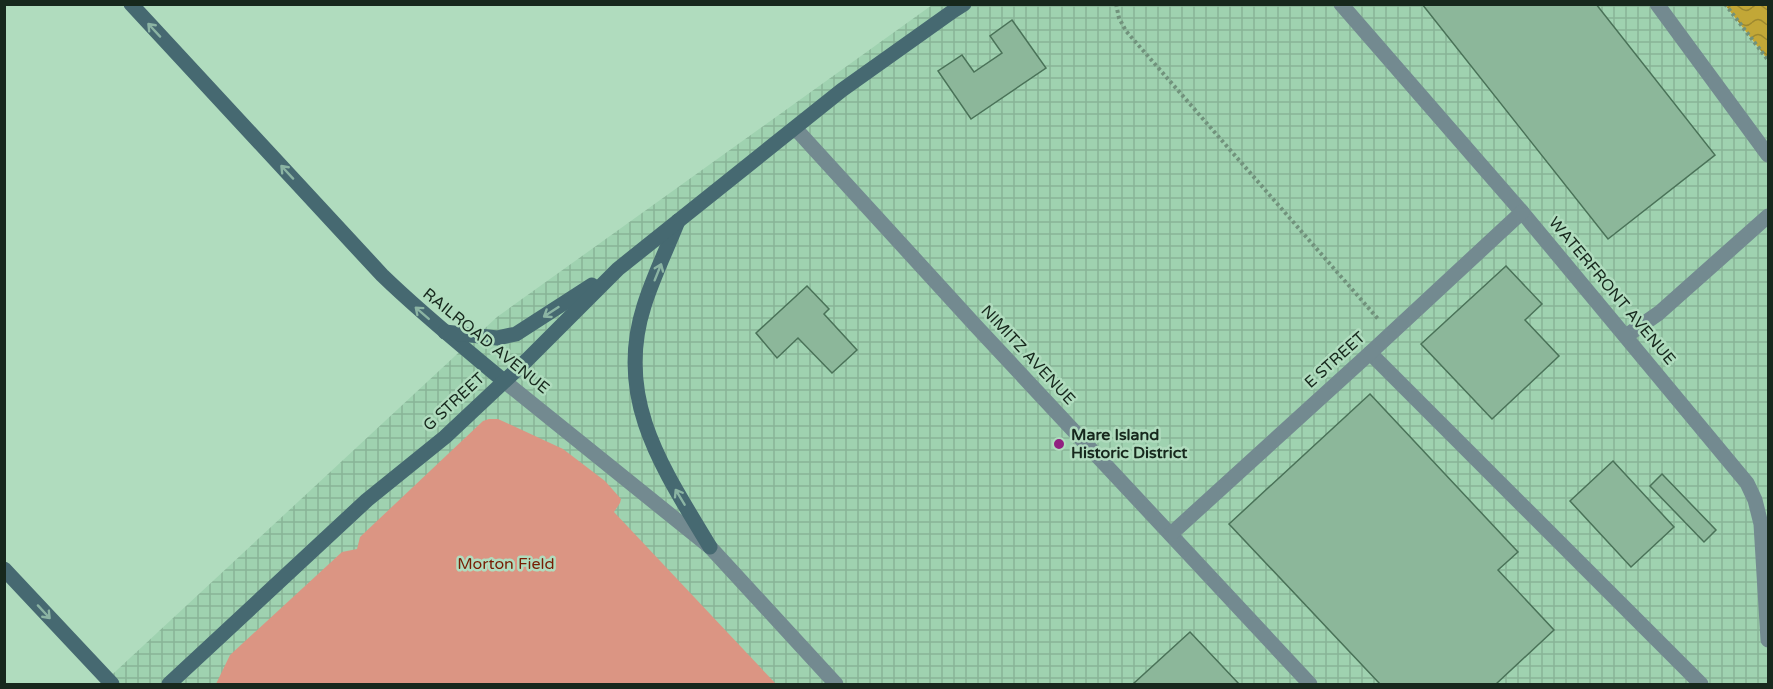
<svg xmlns="http://www.w3.org/2000/svg" width="1773" height="689" font-family="'Varela Round',sans-serif">
<style>
.industrial{fill:url(#industrial-grid)}
.park{fill:#db9583}
.water{fill:url(#water-waves)}
.building{fill:#8cb79a;stroke:#4a7258;stroke-width:1.5}
.lines{fill:none;stroke-linecap:round;stroke-linejoin:round}
.path{stroke:#71927c;stroke-width:4;stroke-dasharray:3 3;stroke-linecap:butt}
.service{stroke:#738a90;stroke-width:15}
.minor{stroke:#738a90;stroke-width:15}
.tertiary{stroke:#738a90;stroke-width:15}
.secondary{stroke:#466971;stroke-width:15}
.oneway{stroke:#8bb4a3}
.poi-dot{fill:#912080;stroke:#b0dcbe;stroke-width:2}
.labels{text-anchor:middle;dominant-baseline:central;stroke-width:5;stroke-linejoin:round;paint-order:stroke}
.street-label{font-size:16px;fill:#17281d;stroke:#b0dcbe}
.poi-label{font-size:16px;font-weight:bold;fill:#17281d;stroke:#b0dcbe;text-anchor:start}
.park-label{font-size:16px;fill:#771d03;stroke:#b0dcbe}
</style>
<defs>
<pattern id="industrial-grid" width="8" height="8" patternUnits="userSpaceOnUse" patternTransform="scale(1.5)"><rect width="8" height="8" fill="#9fd2b0"/><path d="M0 4h8M4 0v8" fill="none" stroke="#88b497"/></pattern>
<pattern id="water-waves" width="16" height="10" patternUnits="userSpaceOnUse" patternTransform="scale(1.5)"><rect width="16" height="10" fill="#c2a737"/><path d="M0 5q4-4 8 0t8 0" fill="none" stroke="#9d882e"/></pattern>
</defs>
<rect width="100%" height="100%" fill="#b0dcbe"/>
<polygon class="industrial" points="932,5 1724,5 1768,61 1768,684 102,684 497,317"/>
<polygon class="park" points="489,419 498,419 563,449 605,481 621,499 620,503 614,512 776,684 216,684 230,655 342,552 357,549 360,537 483,421"/>
<polygon class="water" points="1725,5 1768,5 1768,60"/>
<g class="building">
<polygon points="1422,4 1596,4 1715,155 1608,239"/>
<polygon points="1012,20 1046,68 971,119 938,71 962,55 974,72 1002,53 990,36"/>
<polygon points="1506,266 1542,304 1525,320 1559,356 1492,419 1421,344"/>
<polygon points="807,286 829,309 824,314 857,350 832,373 798,338 777,358 756,333"/>
<polygon points="1370,394 1518,552 1498,570 1554,630 1496,684 1380,684 1229,524"/>
<polygon points="1613,461 1674,527 1631,567 1570,501"/>
<polygon points="1662,474 1716,530 1704,542 1650,486"/>
<polygon points="1190,632 1239,684 1133,684"/>
</g>
<g class="lines">
<g class="path">
<polyline points="1116,4 1119,18 1126,31 1379,320"/>
<polyline points="1725,4 1768,60"/>
</g>
<g class="service">
<polyline points="1657,4 1768,155"/>
<polyline points="1626,336 1659,313 1768,216"/>
<polyline points="1370,353 1701,684"/>
</g>
<g class="minor">
<polyline points="1341,4 1522,212 1747,483 1755,500 1761,524 1768,640"/>
<polyline points="795,128 975,325 1310,684"/>
<polyline points="1171,534 1370,353 1522,212"/>
</g>
<polyline class="tertiary" points="504,381 710,547 836,684"/>
<g class="secondary">
<path d="M 131,4 L 382,275 C 421,313 462,346 504,381"/>
<path d="M 678,221 C 667,249 653,277 644,306 C 614,400 664,470 710,547"/>
<polyline points="445,332 497,338 516,334 592,285"/>
<polyline points="4,569 112,684"/>
<polyline points="169,684 367,500 445,437 527,360 618,269 842,90 953,11 964,4"/>
</g>
</g>
<defs><path id="oneway-shaft" d="M-6 0H5M1.5-3L5.5 0L1.5 3" fill="none" stroke-width="1.6" stroke-linecap="round" stroke-linejoin="round" transform="scale(1.5)"/></defs>
<g class="oneway">
<use href="#oneway-shaft" transform="translate(154 30) rotate(-133)"/>
<use href="#oneway-shaft" transform="translate(287 172) rotate(-133)"/>
<use href="#oneway-shaft" transform="translate(658 272) rotate(-68)"/>
<use href="#oneway-shaft" transform="translate(551 312) rotate(147)"/>
<use href="#oneway-shaft" transform="translate(422 313) rotate(-139)"/>
<use href="#oneway-shaft" transform="translate(680 497) rotate(-121)"/>
<use href="#oneway-shaft" transform="translate(44 612) rotate(47)"/>
</g>
<circle class="poi-dot" cx="1059" cy="444" r="6"/>
<g class="labels">
<g class="street-label">
<text transform="translate(1612 291) rotate(50)">WATERFRONT AVENUE</text>
<text transform="translate(486 341) rotate(39)">RAILROAD AVENUE</text>
<text transform="translate(1028 355) rotate(47)">NIMITZ AVENUE</text>
<text transform="translate(1335 360) rotate(-42)">E STREET</text>
<text transform="translate(454 402) rotate(-43)">G STREET</text>
</g>
<g class="poi-label">
<text x="1071" y="435">Mare Island<tspan x="1071" dy="18">Historic District</tspan></text>
</g>
<g class="park-label">
<text x="506" y="564">Morton Field</text>
</g>
</g>
<rect width="1773" height="689" fill="none" stroke="#17281d" stroke-width="12"/>
</svg>
